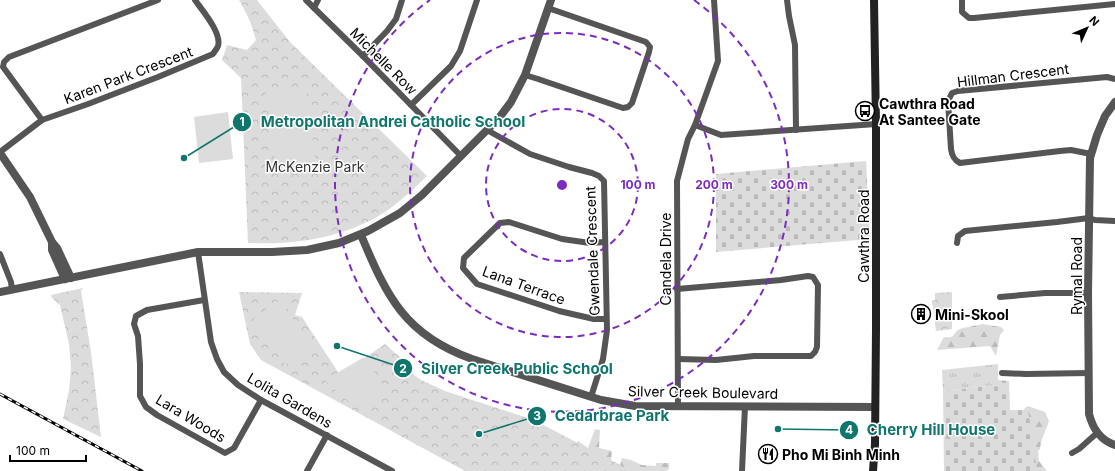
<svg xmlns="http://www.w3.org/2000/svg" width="1115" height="471" font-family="Inter,sans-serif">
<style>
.grass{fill:url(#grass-tufts)}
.forest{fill:url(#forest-firs)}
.cemetery{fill:url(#cemetery-stones)}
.park{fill:url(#park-crowns)}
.garden{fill:#dcdcdc}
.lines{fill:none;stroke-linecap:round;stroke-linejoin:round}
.minor{stroke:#555;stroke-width:6}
.tertiary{stroke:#555;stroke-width:8}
.secondary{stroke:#222;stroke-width:8}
.rail-casing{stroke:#000;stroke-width:3}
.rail{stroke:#fff;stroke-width:1.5;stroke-dasharray:4.5;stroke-linecap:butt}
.ring{fill:none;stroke:#7b2cbf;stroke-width:2;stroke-dasharray:7 5}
.labels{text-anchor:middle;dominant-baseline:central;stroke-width:3;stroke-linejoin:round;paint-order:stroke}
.street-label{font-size:14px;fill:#000;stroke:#fff}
.poi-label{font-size:14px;font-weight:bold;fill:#000;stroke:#fff;text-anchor:start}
.park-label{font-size:14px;fill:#333;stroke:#fff}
.centre{fill:#7b2cbf;stroke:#fff;stroke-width:2}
.ring-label{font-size:12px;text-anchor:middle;font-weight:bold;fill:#7b2cbf;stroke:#fff;stroke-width:3;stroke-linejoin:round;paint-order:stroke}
.leader{fill:none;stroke:#0f766e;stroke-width:1.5}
.callout-dot{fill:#0f766e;stroke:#fff;stroke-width:1.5}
.mark-label{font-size:12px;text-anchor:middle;font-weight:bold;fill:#fff}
.callout-label{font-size:15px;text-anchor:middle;font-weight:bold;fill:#0f766e;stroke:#fff;stroke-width:3;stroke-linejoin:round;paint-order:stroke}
</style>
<defs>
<pattern id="grass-tufts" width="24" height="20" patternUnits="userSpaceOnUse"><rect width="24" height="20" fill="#dcdcdc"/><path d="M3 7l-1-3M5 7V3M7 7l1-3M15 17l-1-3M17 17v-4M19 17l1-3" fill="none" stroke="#bbb"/></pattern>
<pattern id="forest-firs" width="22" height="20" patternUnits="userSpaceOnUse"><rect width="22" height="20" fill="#dcdcdc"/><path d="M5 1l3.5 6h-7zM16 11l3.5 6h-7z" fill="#bbb"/></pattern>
<pattern id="cemetery-stones" width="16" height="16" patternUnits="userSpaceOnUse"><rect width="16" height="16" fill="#dcdcdc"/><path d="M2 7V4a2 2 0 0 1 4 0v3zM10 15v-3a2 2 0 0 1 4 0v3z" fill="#bbb"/></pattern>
<pattern id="park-crowns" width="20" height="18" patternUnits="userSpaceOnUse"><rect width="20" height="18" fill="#dcdcdc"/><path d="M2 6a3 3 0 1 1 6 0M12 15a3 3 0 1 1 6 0" fill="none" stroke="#bbb"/></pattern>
</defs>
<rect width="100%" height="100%" fill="#fff"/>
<polygon class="grass" points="998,364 998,385 943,391 942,370"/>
<g class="forest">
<path d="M 982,324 L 1001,327 L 1004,330 L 1000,335 L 996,356 L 990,346 L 937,350 L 944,337 C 955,338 951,336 958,330 C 963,327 976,326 982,324 Z"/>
<path d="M 1028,406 L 1045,412 L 1049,421 C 1046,430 1041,439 1040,449 L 1038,451 L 1039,461 L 1047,471 L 1036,471 L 1025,417 L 1024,409 Z"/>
<polygon points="595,429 600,430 599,448 612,451 611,460 620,465 622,458 631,460 642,465 656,466 656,463 669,463 669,469 666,471 560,471 575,451 578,441 588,448"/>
</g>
<g class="cemetery">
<polygon points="866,161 870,239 716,252 716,174"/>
<polygon points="998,380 1009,381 1010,410 1028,410 1037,471 944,471 943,391 998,385"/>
</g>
<g class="park">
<path d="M 239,0 L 257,0 L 290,42 L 427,176 C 416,187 405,197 392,207 C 364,228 326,239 292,242 C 277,244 263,243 248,243 L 241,78 L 222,60 L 227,45 L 247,50 L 256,40 C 252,25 247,13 239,0 Z"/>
<polygon points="83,288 81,291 91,352 101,437 63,419 69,390 71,367 69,344 60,305 52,298 51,295"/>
<polygon points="239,292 302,293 295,315 302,317 340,375 385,344 412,368 410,372 421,380 445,391 534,420 631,471 465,471 261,360 250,344"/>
<polygon points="952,292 952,329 936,331 932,301 935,300 935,293"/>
</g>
<g class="garden">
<polygon points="306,87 316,166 276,171 266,92"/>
<polygon points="228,112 233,159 199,163 194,117"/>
<polygon points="280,300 312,348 285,365 254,318"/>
<path d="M 364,357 L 388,392 C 383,396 376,404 370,405 C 353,411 336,391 325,380 Z"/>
</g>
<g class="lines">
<g class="minor">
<polyline points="306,0 363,56 461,156"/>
<polyline points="787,0 789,16 795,45 796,130"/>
<polyline points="962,0 962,12 969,18 974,18 1115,4"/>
<polyline points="314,8 318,0"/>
<polyline points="363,56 387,31 396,19 402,0"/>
<polyline points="525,75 538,79 623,108 628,107 632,103 649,52 650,47 646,42 548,8"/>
<polyline points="411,105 451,66 460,51 477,0"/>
<polyline points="42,120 6,71 3,67 4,62 9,57 158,0"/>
<polyline points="695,125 721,135 876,124"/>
<polyline points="487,130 530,154 569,167 592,173 599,176 604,181 607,330 603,359 591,397"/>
<path d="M 0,152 L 42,120 L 88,104 L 158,77 L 213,54 C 214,52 217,49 218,46 C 222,33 202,10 195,0"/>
<path d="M 1091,154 L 1071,150 L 1060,151 L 960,163 C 954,160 952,156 951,149 L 948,101 L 952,93 L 958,91 L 1107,77 L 1115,79"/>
<polyline points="605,242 590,243 562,239 509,222 500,223 464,258 463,268 477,284 559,311 594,319 606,319"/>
<polyline points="957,243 958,236 965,231 1057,222 1089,218 1095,220 1115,221"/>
<polyline points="198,252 211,342 217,359 224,372 238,385 261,400 392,471"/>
<polyline points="0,254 11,282 12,290"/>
<polyline points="677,289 781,280 808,276 813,277 818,285 817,347 815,352 811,356 754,356 716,360 678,359"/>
<polyline points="1000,297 1045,293 1088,293"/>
<polyline points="204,300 147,310 136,316 134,324 138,336 140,364 140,396 146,407 157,415 225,453 234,448 261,400"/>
<polyline points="1002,373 1026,374 1089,373"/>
<polyline points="678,406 677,181 688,139 695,125 718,61 714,0"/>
<polyline points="1072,453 1079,449 1097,433"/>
<polyline points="307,471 327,435"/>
<polyline points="742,471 745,406"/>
</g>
<g class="tertiary">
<path d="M 1115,102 L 1105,116 L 1097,135 L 1090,158 L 1088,293 L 1089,414 C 1093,429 1100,440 1115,445"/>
<polyline points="0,153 30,197 52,242 57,248 71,278"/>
<path d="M 361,235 C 387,297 405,335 472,359 L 601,400 L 635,406 L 875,407"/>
<polyline points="52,243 52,250 65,279"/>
<polyline points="0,292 198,252 272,252 307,250 339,243 368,231 400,213 422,195 499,118 511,102 525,75 551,0"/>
</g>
<polyline class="secondary" points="873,471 875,444 876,330 876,124 874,0"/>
<g class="rail-casing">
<polyline id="rail" points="0,394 142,471"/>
</g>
<use href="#rail" class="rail"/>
</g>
<g class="ring">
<circle cx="562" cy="185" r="76"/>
<circle cx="562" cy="185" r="152"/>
<path d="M694 0A227 227 0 1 1 430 0"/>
</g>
<defs>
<g id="bus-ring" transform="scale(1)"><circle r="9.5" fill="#fff" stroke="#000" stroke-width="1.5"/><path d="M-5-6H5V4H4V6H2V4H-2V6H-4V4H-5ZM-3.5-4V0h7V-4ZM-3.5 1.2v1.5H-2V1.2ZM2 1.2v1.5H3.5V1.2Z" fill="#000"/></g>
<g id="building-ring" transform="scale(1)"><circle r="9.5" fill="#fff" stroke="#000" stroke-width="1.5"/><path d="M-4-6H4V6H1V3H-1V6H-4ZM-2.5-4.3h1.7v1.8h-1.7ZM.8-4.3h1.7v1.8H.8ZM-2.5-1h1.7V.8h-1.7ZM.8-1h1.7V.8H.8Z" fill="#000"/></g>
<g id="restaurant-ring" transform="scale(1)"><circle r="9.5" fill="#fff" stroke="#000" stroke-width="1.5"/><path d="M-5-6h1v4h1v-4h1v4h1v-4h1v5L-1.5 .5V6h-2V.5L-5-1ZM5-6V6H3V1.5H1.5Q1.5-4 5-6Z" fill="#000"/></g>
</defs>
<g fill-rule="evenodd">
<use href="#bus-ring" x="865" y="111"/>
<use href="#building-ring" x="921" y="314"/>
<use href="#restaurant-ring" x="768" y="454"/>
</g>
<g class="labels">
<g class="street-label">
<text transform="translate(384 61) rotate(45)">Michelle Row</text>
<text transform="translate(128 75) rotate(-21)">Karen Park Crescent</text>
<text transform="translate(1013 75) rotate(-7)">Hillman Crescent</text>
<text transform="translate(863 236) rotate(-90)">Cawthra Road</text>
<text transform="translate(592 251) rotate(-92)">Gwendale Crescent</text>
<text transform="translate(665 259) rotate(-90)">Candela Drive</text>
<text transform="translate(1076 276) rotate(-90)">Rymal Road</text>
<text transform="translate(524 285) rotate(20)">Lana Terrace</text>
<text transform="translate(703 392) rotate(1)">Silver Creek Boulevard</text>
<text transform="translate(290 400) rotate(30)">Lolita Gardens</text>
<text transform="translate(191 418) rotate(31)">Lara Woods</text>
</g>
<g class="poi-label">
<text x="879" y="103">Cawthra Road<tspan x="879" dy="16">At Santee Gate</tspan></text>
<text x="935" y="314">Mini-Skool</text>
<text x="782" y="454">Pho Mi Binh Minh</text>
</g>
<g class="park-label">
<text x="315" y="166">McKenzie Park</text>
</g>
</g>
<circle cx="562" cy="185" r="6" class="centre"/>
<g class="ring-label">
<text x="638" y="189">100 m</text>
<text x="714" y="189">200 m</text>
<text x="789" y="189">300 m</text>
</g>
<path class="leader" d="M184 158L242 122M337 346L403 368M479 434L537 416M778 429L849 430"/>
<g class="callout-dot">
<circle cx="184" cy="158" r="4"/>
<circle cx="337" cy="346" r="4"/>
<circle cx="479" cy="434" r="4"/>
<circle cx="778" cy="429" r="4"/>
<circle cx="242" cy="122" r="10"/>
<circle cx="403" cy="368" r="10"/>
<circle cx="537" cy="416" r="10"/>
<circle cx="849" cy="430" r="10"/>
</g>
<g class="mark-label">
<text x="242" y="126">1</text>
<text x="403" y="373">2</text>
<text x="537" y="420">3</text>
<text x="849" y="434">4</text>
</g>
<g class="callout-label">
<text x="393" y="127">Metropolitan Andrei Catholic School</text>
<text x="517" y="374">Silver Creek Public School</text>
<text x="612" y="421">Cedarbrae Park</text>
<text x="931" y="435">Cherry Hill House</text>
</g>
<g transform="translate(1087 28) rotate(46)" stroke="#ffffff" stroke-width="3" paint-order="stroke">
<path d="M0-3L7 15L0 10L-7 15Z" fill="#000000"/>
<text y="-6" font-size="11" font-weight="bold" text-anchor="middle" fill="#000000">N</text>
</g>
<path d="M10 455v6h76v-6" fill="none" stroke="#000000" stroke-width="2"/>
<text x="16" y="455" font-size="12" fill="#000000" stroke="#ffffff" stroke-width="3" paint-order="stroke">100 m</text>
</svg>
